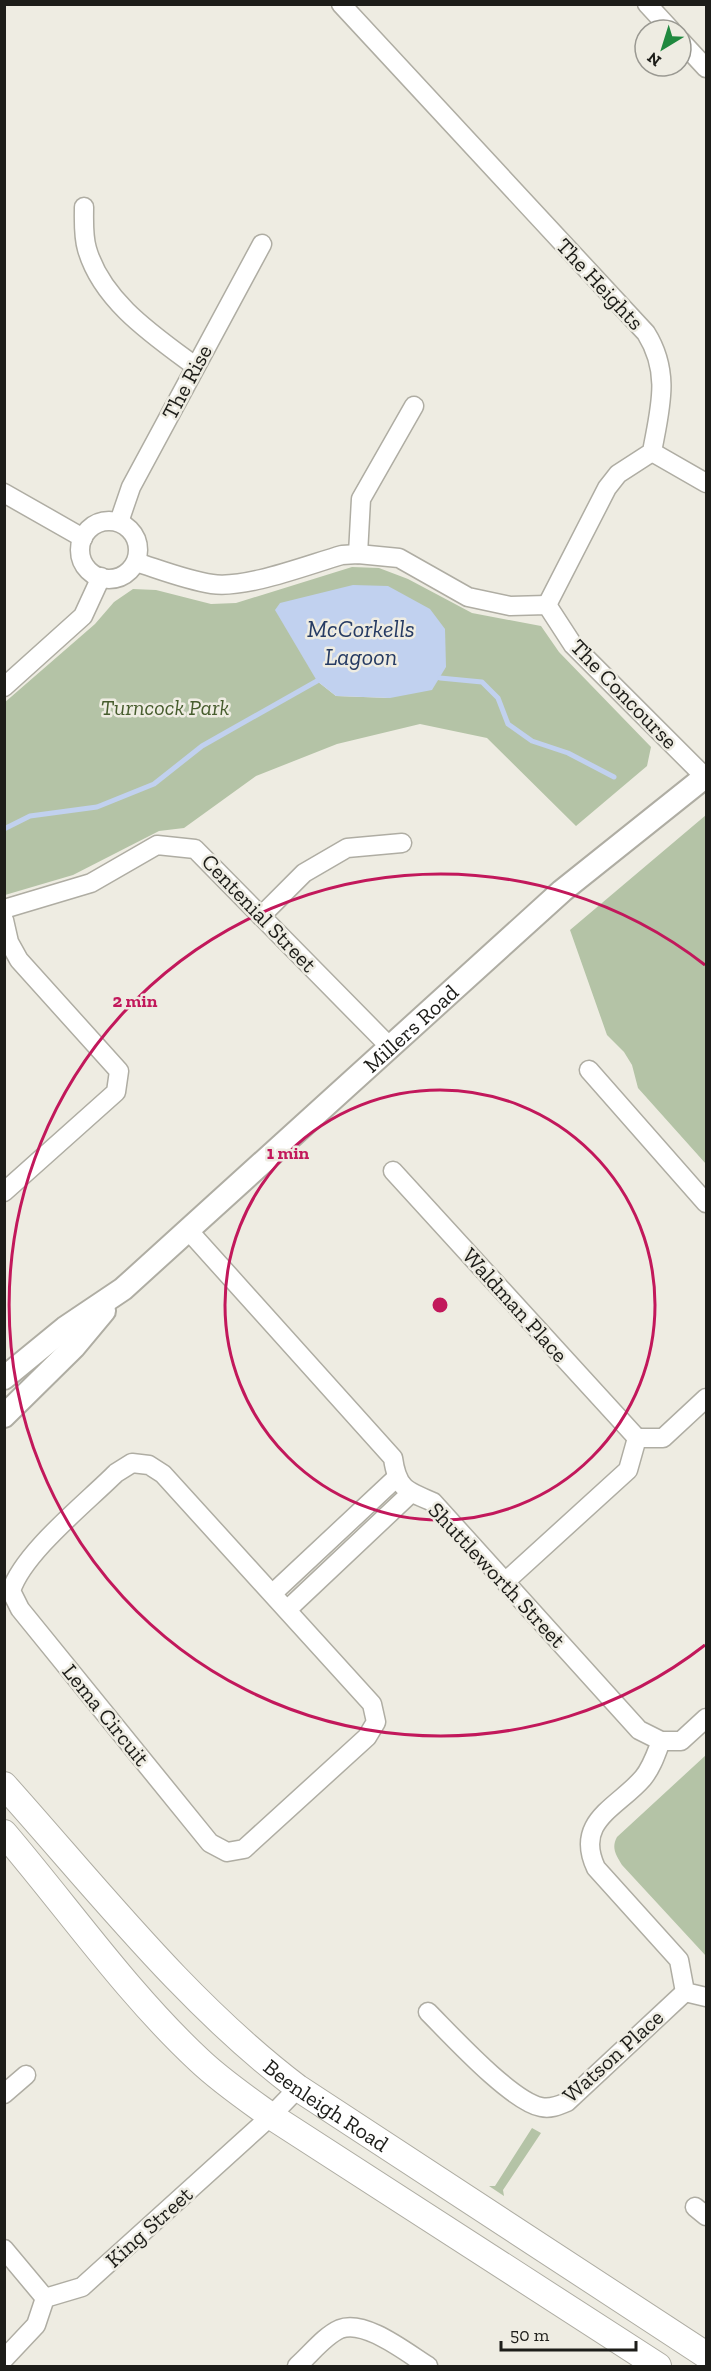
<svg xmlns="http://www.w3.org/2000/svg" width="711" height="2371" font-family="'Zilla Slab',serif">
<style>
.green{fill:#b4c3a6;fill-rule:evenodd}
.water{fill:#c1d1ef}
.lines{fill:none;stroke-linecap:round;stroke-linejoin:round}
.stream{stroke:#c1d1ef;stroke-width:5}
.minor-casing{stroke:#afada3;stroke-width:21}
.tertiary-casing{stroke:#afada3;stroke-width:26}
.secondary-casing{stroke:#afada3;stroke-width:28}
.minor{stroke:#fff;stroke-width:18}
.tertiary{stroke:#fff;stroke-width:22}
.secondary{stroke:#fff;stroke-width:26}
.ring{fill:none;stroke:#c2185b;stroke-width:3}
.labels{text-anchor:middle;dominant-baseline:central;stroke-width:5;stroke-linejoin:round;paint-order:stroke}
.street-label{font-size:22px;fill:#1d1d19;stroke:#eeece2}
.park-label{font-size:22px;font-style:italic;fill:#465c2d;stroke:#eeece2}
.water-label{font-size:24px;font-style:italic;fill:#263b63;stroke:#eeece2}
.centre{fill:#c2185b;stroke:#eeece2;stroke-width:3}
.ring-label{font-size:18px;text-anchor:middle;font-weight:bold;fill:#c2185b;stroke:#eeece2;stroke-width:5;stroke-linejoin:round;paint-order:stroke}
</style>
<rect width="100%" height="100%" fill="#eeece2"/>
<g class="green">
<path d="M 352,567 L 379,568 L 408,579 L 472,613 L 541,626 L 559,652 L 651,747 L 647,766 L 576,826 L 487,738 L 420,724 L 337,744 L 256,776 L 184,828 L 159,831 L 73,875 L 5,895 L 4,703 L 95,624 L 114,602 L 133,589 L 156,590 L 211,604 L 236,603 ZM 317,681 L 390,698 L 336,696 Z"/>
<polygon points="706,815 706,1164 638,1088 632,1065 624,1052 607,1035 570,930"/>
<path d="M 706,1755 L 706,1956 L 622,1865 C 616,1855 611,1848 617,1837 Z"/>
<polygon points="532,2128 541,2133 503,2190 504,2196 489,2186 495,2186"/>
</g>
<polygon class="water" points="353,585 388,586 430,609 445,629 446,667 432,690 390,698 336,696 317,681 275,610 280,603"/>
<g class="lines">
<g class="stream">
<polyline points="440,678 482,682 498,698 508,724 532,741 568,753 614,777"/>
<polyline points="4,829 30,816 97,807 154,784 202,746 317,681"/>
</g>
<g class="minor-casing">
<g id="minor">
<path d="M 341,4 L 646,333 C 671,373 660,408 652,452 L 618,474 L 607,488 L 547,605"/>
<polyline points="647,4 671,30"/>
<polyline points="681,41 706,68"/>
<path d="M 84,207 C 84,220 83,236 87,249 C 102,301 153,335 195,366"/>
<polyline points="652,452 706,483"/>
<polyline points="4,493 83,538"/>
<circle cx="109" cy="550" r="29"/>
<polyline points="119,522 131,487 262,244"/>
<polyline points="358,554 361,499 414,406"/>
<path d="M 136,562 C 161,570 186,580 212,584 C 246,589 307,565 342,555 L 358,554 L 399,558 L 468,597 L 510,606 L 547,605 L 573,645 L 705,777"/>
<polyline points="4,687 83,616 101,577"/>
<polyline points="4,909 91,883 157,845 195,849 390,1047"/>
<polyline points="261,916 304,873 347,848 402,843"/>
<polyline points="4,920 9,942 19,960 119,1071 116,1092 4,1192"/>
<polyline points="589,1070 706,1203"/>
<polyline points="393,1171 637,1438"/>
<path d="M 188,1230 L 393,1458 C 397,1488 406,1491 433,1502 L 639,1730 L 661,1741 L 681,1741 L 706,1718"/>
<path d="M 132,1463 L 149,1465 L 163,1474 L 372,1704 L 376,1722 L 367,1737 L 244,1849 L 227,1852 L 210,1843 L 20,1609 L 11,1591 C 23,1553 86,1503 116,1473 Z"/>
<polyline points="506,1581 628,1470 637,1438 663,1438 706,1398"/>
<polyline points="273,1593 396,1478"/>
<polyline points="288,1609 411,1493"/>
<path d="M 661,1741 C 656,1754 652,1767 643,1778 C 617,1808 574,1821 596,1868 L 679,1960 L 685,1992 L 706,1997"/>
<path d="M 428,2012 C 451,2035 511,2101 541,2107 C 550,2109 558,2106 567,2102 L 685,1992"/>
<polyline points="4,2094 26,2075"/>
<polyline points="695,2207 706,2216"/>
<polyline points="4,2249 45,2298"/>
<polyline points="4,2359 36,2325 45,2298 82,2287 271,2116 298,2088"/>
<path d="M 297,2366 C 310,2355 324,2336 340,2329 C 365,2319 407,2353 428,2366"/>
</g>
</g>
<g class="tertiary-casing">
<g id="tertiary">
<path id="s1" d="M 4,1378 L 65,1328 L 123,1289 L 562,891 L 706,776"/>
<polyline points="4,1416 74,1347 104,1311"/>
</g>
</g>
<g class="secondary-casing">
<g id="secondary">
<path id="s2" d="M 4,1785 C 98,1890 186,2003 298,2088 L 706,2355"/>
<path d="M 4,1833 C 68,1908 127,1993 199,2060 C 221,2081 246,2098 271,2116 L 658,2366"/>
</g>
</g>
<use href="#minor" class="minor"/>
<use href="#tertiary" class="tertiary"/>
<use href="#secondary" class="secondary"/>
</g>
<g class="ring">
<circle cx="440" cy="1305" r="215"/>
<path d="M705 1645A431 431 0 1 1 705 965"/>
</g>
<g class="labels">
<g class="street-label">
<text transform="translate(600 284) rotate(47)">The Heights</text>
<text transform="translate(187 382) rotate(-62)">The Rise</text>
<text transform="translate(624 694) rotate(46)">The Concourse</text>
<text transform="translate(259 913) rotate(46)">Centenial Street</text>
<text stroke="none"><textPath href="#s1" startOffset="537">Millers Road</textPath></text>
<text transform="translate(515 1305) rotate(48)">Waldman Place</text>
<text transform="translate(497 1575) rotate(47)">Shuttleworth Street</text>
<text transform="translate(106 1715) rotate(51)">Lema Circuit</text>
<text transform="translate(613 2056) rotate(-42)">Watson Place</text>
<text stroke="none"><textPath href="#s2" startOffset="456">Beenleigh Road</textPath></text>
<text transform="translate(149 2227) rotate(-42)">King Street</text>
</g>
<g class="park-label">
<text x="165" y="707">Turncock Park</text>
</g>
<g class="water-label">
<text x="361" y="628">McCorkells<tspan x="361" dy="28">Lagoon</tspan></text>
</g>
</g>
<circle cx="440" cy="1305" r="9" class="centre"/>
<g class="ring-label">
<text x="135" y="1007">2 min</text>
<text x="288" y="1159">1 min</text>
</g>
<rect width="711" height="2371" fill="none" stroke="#1d1d19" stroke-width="12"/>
<g transform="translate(663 48) rotate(218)"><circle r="28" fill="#eeece2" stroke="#9a9992" stroke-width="1.5"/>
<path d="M0-4.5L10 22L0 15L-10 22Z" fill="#20893f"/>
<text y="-9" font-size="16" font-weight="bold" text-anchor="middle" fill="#1d1d19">N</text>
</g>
<path d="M501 2341v9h135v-9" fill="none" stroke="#1d1d19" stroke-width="3"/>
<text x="510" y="2341" font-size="18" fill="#1d1d19" stroke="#eeece2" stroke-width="4.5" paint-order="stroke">50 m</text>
</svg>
